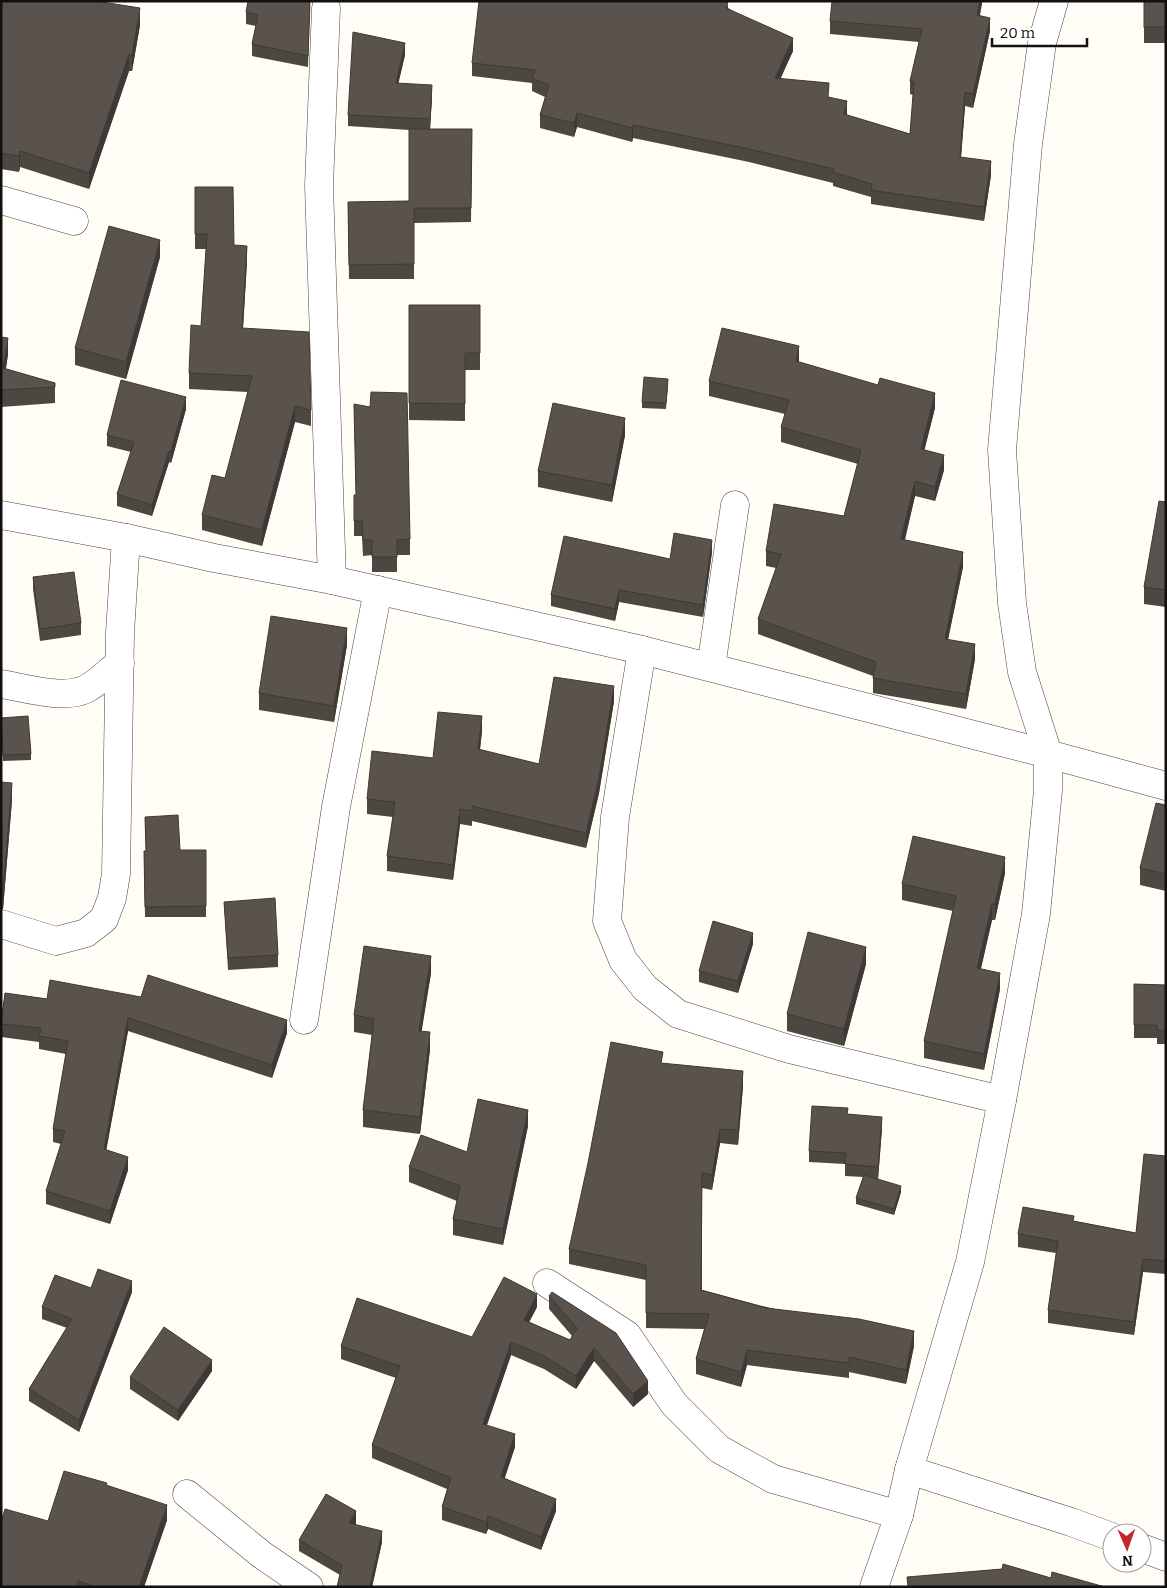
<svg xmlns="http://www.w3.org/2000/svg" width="1167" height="1588" font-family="Bitter,serif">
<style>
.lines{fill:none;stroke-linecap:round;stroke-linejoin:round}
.minor-casing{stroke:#444;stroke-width:29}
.minor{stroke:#fff;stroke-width:28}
.wall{fill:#4d4742}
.shaded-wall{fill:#3f3936}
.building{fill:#5a524d;stroke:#3f3936}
</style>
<rect width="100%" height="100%" fill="#fffdf5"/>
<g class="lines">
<g class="minor-casing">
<g id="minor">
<polyline points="326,8 319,186 332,580"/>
<polyline points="1,200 74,221"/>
<polyline points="1,515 126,538 214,558 332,580 642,650 1048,754 1166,786"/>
<polyline points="642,650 615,817 607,921 623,960 645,988 678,1014 789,1049 1002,1100"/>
<polyline points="711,667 735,505"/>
<path d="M 1,684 C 26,688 63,700 86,689 C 98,683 109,671 120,663"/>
<polyline points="1,924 56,941 86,933 104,919 112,898 116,874 120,633 126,538"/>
<polyline points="304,1020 336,807 378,590"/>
<polyline points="547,1283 627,1335 674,1404 719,1449 773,1479 899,1515"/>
<polyline points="909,1470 1071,1522 1112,1537"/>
<polyline points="187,1494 262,1555 309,1587"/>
<polyline points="1142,1548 1166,1557"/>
<polyline points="874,1587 899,1515 909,1470 970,1262 1002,1100 1036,914 1048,790 1048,754 1022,672 1012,603 1002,450 1028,144 1042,43 1054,1"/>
</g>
</g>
<use href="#minor" class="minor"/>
</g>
<g class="wall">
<polygon points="1,1 140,25 132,71 129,71 89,189 20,167 19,172 1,169"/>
<polygon points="982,1 980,15 990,31 973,108 965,106 961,157 991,175 984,221 871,204 871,197 833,186 833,183 749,162 633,138 632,142 577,127 574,137 540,128 540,115 545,97 532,91 532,83 472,76 472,63 728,5 728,8 793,51 780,78 829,97 847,115 910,134 913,95 910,94 910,81 919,42 830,34 830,21"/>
<rect x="1144" y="1" width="22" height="42"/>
<polygon points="310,7 308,67 252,56 252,44 256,26 246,24 246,12"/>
<polygon points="405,55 398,83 432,96 430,129 472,129 471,222 414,223 414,279 349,279 348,202 409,201 409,130 348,126 348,115"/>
<polygon points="195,187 234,245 247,261 243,328 311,410 311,426 295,422 262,546 202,530 202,515 225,478 248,392 189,389 189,373 201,326 206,249 195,249"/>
<polygon points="160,257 126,379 75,365 75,348"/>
<polygon points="409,305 480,305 480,370 465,370 465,421 409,420"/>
<polygon points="1,337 8,354 6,369 55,383 55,403 1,407"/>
<polygon points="799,362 935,408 924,450 944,470 935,501 915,496 905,540 963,567 948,639 975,659 966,709 873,693 873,676 758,634 758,619 776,568 766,566 766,551 844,516 858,464 781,442 781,427 785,414 709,396 709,381"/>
<polygon points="668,385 666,409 642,408 642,402"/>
<polygon points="354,404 410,539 410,555 397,555 397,572 372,572 372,555 363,556 362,536 354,536 354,495 356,495"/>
<polygon points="186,409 171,463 169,462 152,516 117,506 117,494 131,452 107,446 107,435"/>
<polygon points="625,435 612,502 538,487 538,471"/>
<polygon points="1166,502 1166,607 1144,604 1144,587"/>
<polygon points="712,552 703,617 619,602 615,621 551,606 551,595"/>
<polygon points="33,577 81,623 81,635 40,641 33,589"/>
<polygon points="347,645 334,722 259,710 259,693"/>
<polygon points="614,701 599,793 586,848 472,821 472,826 460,824 453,880 387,871 387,856 393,817 367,814 367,799 433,758 482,731 480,750 539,764"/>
<polygon points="1,727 31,754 31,760 3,761"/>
<polygon points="1,782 12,800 3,909 1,909"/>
<polygon points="1166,805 1166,891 1140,885 1140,868"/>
<polygon points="145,817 180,850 206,850 206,917 145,917 144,851 146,851"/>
<polygon points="1005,873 995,920 992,920 981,969 1000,989 984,1070 924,1058 924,1041 953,911 902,900 902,884"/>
<polygon points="224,902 278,955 278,967 228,970"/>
<polygon points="753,944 738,993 699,982 699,971"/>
<polygon points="866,964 844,1046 787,1031 787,1014"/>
<polygon points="431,973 421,1031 430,1049 420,1134 363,1127 363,1110 372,1035 354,1032 354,1015"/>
<polygon points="1134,984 1166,985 1166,1044 1157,1044 1157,1038 1134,1038"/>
<polygon points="5,993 287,1033 272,1078 128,1031 106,1150 128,1170 110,1224 46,1204 46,1191 61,1144 53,1142 53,1129 66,1054 39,1049 39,1042 1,1037 1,1021"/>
<polygon points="663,1063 743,1086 738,1145 720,1143 712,1190 702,1188 702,1290 914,1346 906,1384 849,1372 849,1378 747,1365 741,1387 696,1374 696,1359 704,1329 646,1328 646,1280 569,1264 569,1249"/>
<polygon points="848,1114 882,1128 878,1179 901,1192 894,1215 856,1204 856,1198 863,1177 845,1176 845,1164 809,1162 809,1151"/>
<polygon points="528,1126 503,1245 453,1235 453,1219 457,1201 409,1182 409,1167 467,1152"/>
<polygon points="1166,1156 1166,1274 1143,1272 1134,1335 1048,1323 1048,1310 1056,1253 1018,1247 1018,1234 1074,1221 1136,1233"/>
<polygon points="91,1288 132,1292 79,1432 29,1401 29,1389 67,1328 42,1319 42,1307"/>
<polygon points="549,1296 648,1394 633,1407 594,1361 576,1389 544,1369 511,1355 487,1425 515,1447 504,1478 556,1511 541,1550 488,1529 486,1534 442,1520 442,1507 447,1489 372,1458 372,1445 396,1378 341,1359 341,1346 472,1337 537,1307 529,1322 570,1340 572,1336 549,1309"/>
<polygon points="212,1371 178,1421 130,1389 130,1377"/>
<polygon points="107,1485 167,1520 144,1587 1,1587 48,1521"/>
<polygon points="356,1523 355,1525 382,1542 372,1587 337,1587 340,1575 299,1551 299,1540"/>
</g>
<g class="shaded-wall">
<polygon points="980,1 982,1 982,4 977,28 977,15"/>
<polygon points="140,8 140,25 132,71 132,55"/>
<polygon points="990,18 990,31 973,108 973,94"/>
<polygon points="793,38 793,51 775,91 775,78"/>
<polygon points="405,43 405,55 396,94 396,83"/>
<polygon points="129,54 129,71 89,189 89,173"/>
<polygon points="432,85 432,96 430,131 430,119"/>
<polygon points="965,92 965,106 960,170 960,157"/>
<polygon points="847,101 847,115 844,114"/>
<polygon points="577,113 577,127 574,137 574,123"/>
<polygon points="633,125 633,138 632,142 632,128"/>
<polygon points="20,151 20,167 19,172 19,156"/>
<polygon points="991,161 991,175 984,221 984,207"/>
<polygon points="160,240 160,257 126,379 126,362"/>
<polygon points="247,246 247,261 242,344 242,328"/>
<polygon points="8,338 8,354 3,385 3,368"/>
<polygon points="799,346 799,361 796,376 796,361"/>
<polygon points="935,393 935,408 921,464 921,449"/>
<polygon points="186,397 186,409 171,463 171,451"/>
<polygon points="295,406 295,422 262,546 262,530"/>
<polygon points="625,418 625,435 612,502 612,485"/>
<polygon points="169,451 169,462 152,516 152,505"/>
<polygon points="944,455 944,470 935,501 935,487"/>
<polygon points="915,481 915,496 901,554 901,539"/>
<polygon points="712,540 712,552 703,617 703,605"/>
<polygon points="963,552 963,567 945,654 945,639"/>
<polygon points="619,590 619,602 615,621 615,609"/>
<polygon points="347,628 347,645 334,722 334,706"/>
<polygon points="975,644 975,659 966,709 966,694"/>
<polygon points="614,686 614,701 599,793 586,848 586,833"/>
<polygon points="482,716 482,731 478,764 478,749"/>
<polygon points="12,783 12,800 3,909 3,892"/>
<polygon points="460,809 460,824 453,880 453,865"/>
<polygon points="1005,857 1005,873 995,920 995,904"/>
<polygon points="992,904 992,920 977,984 977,968"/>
<polygon points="753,933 753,944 738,993 738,981"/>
<polygon points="866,947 866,964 844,1046 844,1029"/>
<polygon points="431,956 431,973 419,1048 419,1031"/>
<polygon points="1000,973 1000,989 984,1070 984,1054"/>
<polygon points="128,1018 128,1031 104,1163 104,1149"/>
<polygon points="287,1020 287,1033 272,1078 272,1065"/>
<polygon points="430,1032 430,1049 420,1134 420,1117"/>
<polygon points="743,1071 743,1086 738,1145 738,1130"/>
<polygon points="528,1110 528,1126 503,1245 503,1229"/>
<polygon points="882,1117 882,1128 878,1179 878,1167"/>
<polygon points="720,1129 720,1143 712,1190 712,1175"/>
<polygon points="128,1157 128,1170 110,1224 110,1211"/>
<polygon points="901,1186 901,1192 894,1215 894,1209"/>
<polygon points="1143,1259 1143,1272 1134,1335 1134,1322"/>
<polygon points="132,1281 132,1292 79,1432 79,1420"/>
<polygon points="537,1294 537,1307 524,1332 524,1320"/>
<polygon points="914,1331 914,1346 906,1384 906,1370"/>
<polygon points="511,1342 511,1355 483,1436 483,1424"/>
<polygon points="594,1348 594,1361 576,1389 576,1376"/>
<polygon points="747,1350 747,1365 741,1387 741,1372"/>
<polygon points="212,1360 212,1371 178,1421 178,1410"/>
<polygon points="648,1381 648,1394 633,1407 633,1394"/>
<polygon points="515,1434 515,1447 501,1490 501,1477"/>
<polygon points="556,1499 556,1511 541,1550 541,1537"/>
<polygon points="167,1505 167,1520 144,1587 139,1587"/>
<polygon points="356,1511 356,1523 349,1535 349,1523"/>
<polygon points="488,1516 488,1529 486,1534 486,1522"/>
<polygon points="382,1531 382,1542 372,1587 370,1587"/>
</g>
<g class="building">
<polygon points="1,1 96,1 140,8 132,55 129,54 89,173 20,151 19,156 1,153"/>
<polygon points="248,1 310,1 308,56 252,44 258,15 246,12"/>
<polygon points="479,1 724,1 728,2 726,8 793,38 775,78 829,83 828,97 847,101 844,114 910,134 914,82 910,81 922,29 830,21 832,1 980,1 977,15 990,18 973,94 965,92 960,157 991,161 984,207 871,190 872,184 833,172 834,169 749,149 633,125 632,128 577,113 574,123 540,115 549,85 532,78 535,70 472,63"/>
<rect x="1144" y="1" width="22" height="26"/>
<polygon points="353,32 405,43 396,83 432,85 430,119 348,115"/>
<polygon points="409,129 472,129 471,208 414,208 414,264 349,265 348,202 409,201"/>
<polygon points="195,187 233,187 234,245 247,246 242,328 309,332 311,410 295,406 262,530 202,515 212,475 225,478 252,376 189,373 191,325 201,326 207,234 195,234"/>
<polygon points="109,226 160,240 126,362 75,348"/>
<polygon points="409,305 480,305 480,353 465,353 465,404 409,403"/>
<polygon points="722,328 799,346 796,361 878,385 880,378 935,393 921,449 944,455 935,487 915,481 901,539 963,552 945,639 975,644 966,694 873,678 876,662 758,619 781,554 766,551 774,504 844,516 861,450 781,427 789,400 709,381"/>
<polygon points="1,337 8,338 3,368 55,383 55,387 1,390"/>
<polygon points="644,377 668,379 666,403 642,402"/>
<polygon points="121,380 186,397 171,451 169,451 152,505 117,494 134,442 107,435"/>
<polygon points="371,392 407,393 410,539 397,540 397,557 372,557 372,540 363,540 362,521 354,521 354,495 356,495 354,404 370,407"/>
<polygon points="553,403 625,418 612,485 538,471"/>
<polygon points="1159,501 1166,502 1166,590 1144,587"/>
<polygon points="674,533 712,540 703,605 619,590 615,609 551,595 564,536 670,559"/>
<polygon points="74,572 81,623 40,629 33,577"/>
<polygon points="271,616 347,628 334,706 259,693"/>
<polygon points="554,677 614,686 599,778 586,833 472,806 472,811 460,809 453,865 387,856 395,802 367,799 372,751 433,758 438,712 482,716 478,749 539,764"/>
<polygon points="28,716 31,754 3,755 1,718"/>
<polygon points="1,782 12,783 3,892 1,892"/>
<polygon points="1156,803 1166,805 1166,874 1140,868"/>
<polygon points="178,815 180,850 206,850 206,906 145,907 144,851 146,851 145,817"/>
<polygon points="913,836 1005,857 995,904 992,904 977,968 1000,973 984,1054 924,1041 956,896 902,884"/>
<polygon points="275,898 278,955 228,958 224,902"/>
<polygon points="713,921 753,933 738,981 699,971"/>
<polygon points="808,932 866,947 844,1029 787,1014"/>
<polygon points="364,946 431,956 419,1031 430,1032 420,1117 363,1110 374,1019 354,1015"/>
<polygon points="148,975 287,1020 272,1065 128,1018 104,1149 128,1157 110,1211 46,1191 65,1131 53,1129 68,1041 39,1036 41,1028 1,1024 5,993 47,999 50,980 141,997"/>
<polygon points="1134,984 1166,985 1166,1031 1157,1030 1157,1025 1134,1025"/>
<polygon points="611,1042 663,1052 661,1063 743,1071 738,1130 720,1129 712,1175 702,1173 701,1290 766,1308 859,1319 914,1331 906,1370 849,1357 849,1363 747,1350 741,1372 696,1359 709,1314 646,1313 646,1265 569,1249 588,1163"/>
<polygon points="478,1099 528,1110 503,1229 453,1219 460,1186 409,1167 421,1135 467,1152"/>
<polygon points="812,1106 848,1108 847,1114 882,1117 878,1167 845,1164 846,1153 809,1151"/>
<polygon points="1144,1154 1166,1156 1166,1261 1143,1259 1134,1322 1048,1310 1058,1241 1018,1234 1023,1207 1074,1216 1073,1221 1136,1233"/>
<polygon points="864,1175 901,1186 894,1209 856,1198"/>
<polygon points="98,1269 132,1281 79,1420 29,1389 72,1319 42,1307 55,1275 91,1288"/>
<polygon points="504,1277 537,1294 524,1320 570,1340 577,1328 549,1296 552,1292 616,1333 648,1381 633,1394 594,1348 576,1376 544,1356 511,1342 483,1424 515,1434 501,1477 556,1499 541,1537 488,1516 486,1522 442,1507 451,1478 372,1445 400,1366 341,1346 357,1298 472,1337"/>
<polygon points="164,1327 212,1360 178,1410 130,1377"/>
<polygon points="64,1471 107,1483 106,1485 167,1505 139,1587 96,1587 78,1581 76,1587 1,1587 1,1522 5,1509 48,1521"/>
<polygon points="326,1494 356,1511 349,1523 382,1531 370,1587 337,1587 342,1565 299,1540"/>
<polygon points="1003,1564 1051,1578 1052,1572 1105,1587 908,1587 907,1577 1002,1569"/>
</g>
<rect width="1167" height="1588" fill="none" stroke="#111111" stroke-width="5"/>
<g transform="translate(1127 1548) rotate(178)"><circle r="24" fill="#ffffff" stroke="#a0a0a0"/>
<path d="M0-4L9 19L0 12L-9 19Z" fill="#c4262e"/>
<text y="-8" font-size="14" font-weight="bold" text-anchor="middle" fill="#111111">N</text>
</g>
<path d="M992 38v8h95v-8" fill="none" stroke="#111111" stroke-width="2.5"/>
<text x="1000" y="38" font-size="15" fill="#111111" stroke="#ffffff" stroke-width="4" paint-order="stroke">20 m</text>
</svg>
